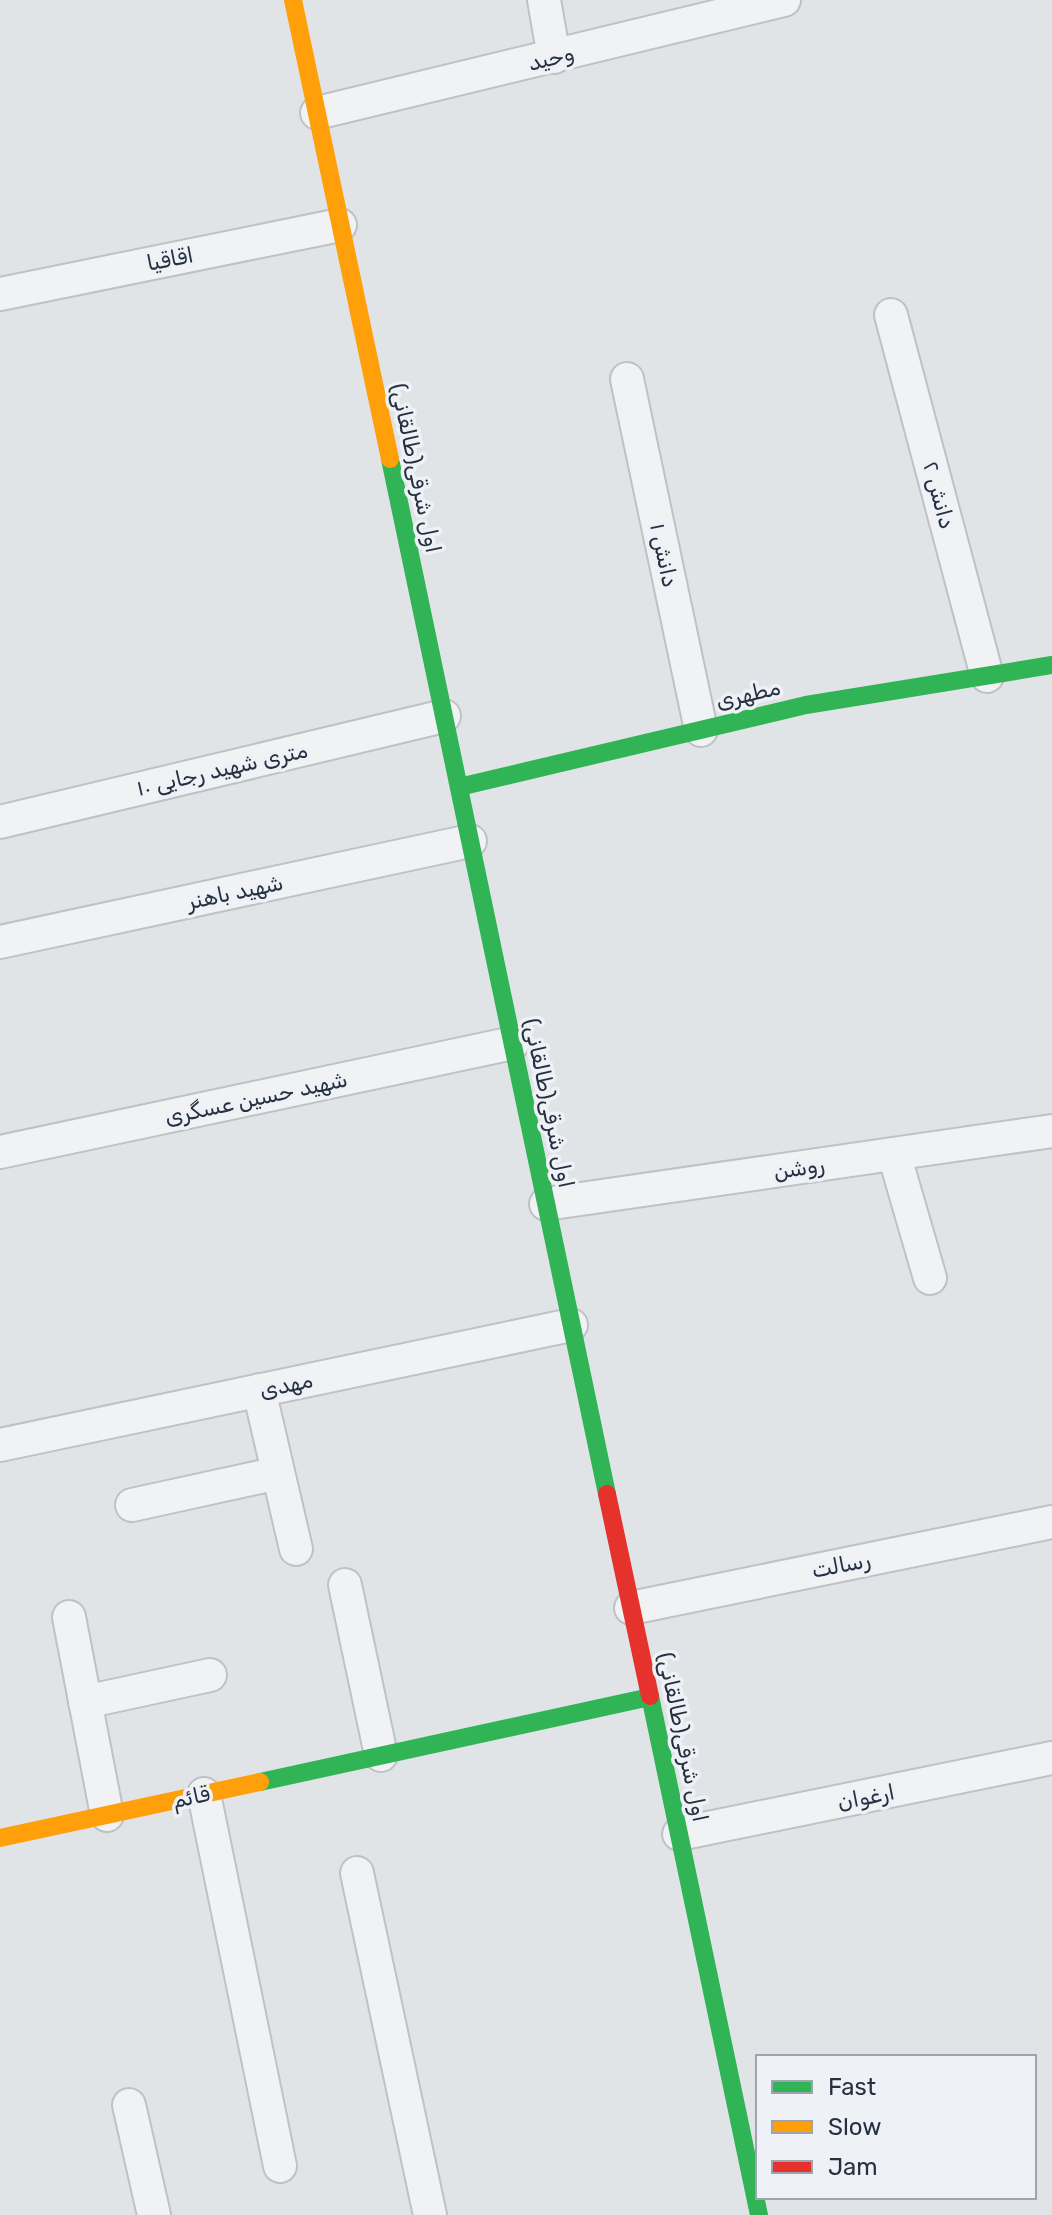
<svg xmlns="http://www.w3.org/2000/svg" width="1052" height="2215" font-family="Rubik,Vazirmatn,sans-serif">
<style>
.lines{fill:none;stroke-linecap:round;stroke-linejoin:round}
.street-casing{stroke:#bfc2c5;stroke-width:36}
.street{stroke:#f1f2f3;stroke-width:32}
.fast{stroke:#30b455;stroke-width:18}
.slow{stroke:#ff9f0a;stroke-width:18}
.jam{stroke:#e5322d;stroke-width:18}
.labels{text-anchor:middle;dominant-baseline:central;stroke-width:7;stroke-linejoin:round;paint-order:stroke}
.street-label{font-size:22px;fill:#273041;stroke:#eef2f6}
</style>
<rect width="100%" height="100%" fill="#e1e4e7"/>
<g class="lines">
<g class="street-casing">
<g id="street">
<polyline points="544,0 554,57"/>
<polyline points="317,113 784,0"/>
<polyline points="0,294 340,225"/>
<polyline points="891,315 987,676"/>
<polyline points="627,379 701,730"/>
<polyline points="0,822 444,716"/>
<polyline points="0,942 470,841"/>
<polyline points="0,1152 513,1043"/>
<polyline points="894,1154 930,1278"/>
<polyline points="546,1204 1052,1131"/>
<polyline points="259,1390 296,1549"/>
<polyline points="0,1445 571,1325"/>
<polyline points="132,1505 278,1473"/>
<polyline points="345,1585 381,1755"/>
<polyline points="631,1608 1052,1522"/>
<polyline points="69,1617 107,1815"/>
<polyline points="85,1702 210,1675"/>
<polyline points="204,1794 280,2166"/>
<polyline points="679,1834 1052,1758"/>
<polyline points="357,1873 430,2215"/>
<polyline points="129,2105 154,2215"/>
</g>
</g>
<use href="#street" class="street"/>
<g class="fast">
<polyline points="390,459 607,1494"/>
<polyline points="459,787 806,705 1052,665"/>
<polyline points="650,1696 759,2215"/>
<polyline points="260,1782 650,1697"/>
</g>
<g class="slow">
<polyline points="293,0 390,459"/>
<polyline points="0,1838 260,1782"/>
</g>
<polyline class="jam" points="607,1494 650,1696"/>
</g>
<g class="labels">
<g class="street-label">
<text transform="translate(551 58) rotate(-14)">وحید</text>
<text transform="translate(170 259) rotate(-11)">اقاقیا</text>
<text transform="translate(416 468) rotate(78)">اول شرقی(طالقانی)</text>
<text transform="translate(939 495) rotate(75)">دانش ۲</text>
<text transform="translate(664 555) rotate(78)">دانش ۱</text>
<text transform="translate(748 694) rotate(-13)">مطهری</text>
<text transform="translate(222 769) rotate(-13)">۱۰ متری شهید رجایی</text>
<text transform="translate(235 892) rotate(-12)">شهید باهنر</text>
<text transform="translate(256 1098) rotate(-12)">شهید حسین عسگری</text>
<text transform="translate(549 1103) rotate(78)">اول شرقی(طالقانی)</text>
<text transform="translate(799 1168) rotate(-8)">روشن</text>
<text transform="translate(286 1385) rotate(-12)">مهدی</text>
<text transform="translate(841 1565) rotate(-11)">رسالت</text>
<text transform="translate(683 1737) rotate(78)">اول شرقی(طالقانی)</text>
<text transform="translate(191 1797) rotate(-12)">قائم</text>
<text transform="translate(866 1797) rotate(-11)">ارغوان</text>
</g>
</g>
<rect x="756" y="2055" width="280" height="144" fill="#eef2f6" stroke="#9ea4ae" stroke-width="2"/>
<rect x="772" y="2081" width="40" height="12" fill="#30b455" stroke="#9ea4ae" stroke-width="2"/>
<text x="828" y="2095" font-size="24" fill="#273041">Fast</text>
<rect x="772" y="2121" width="40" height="12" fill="#ff9f0a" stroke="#9ea4ae" stroke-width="2"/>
<text x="828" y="2135" font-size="24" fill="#273041">Slow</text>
<rect x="772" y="2161" width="40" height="12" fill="#e5322d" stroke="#9ea4ae" stroke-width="2"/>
<text x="828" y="2175" font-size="24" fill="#273041">Jam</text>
</svg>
